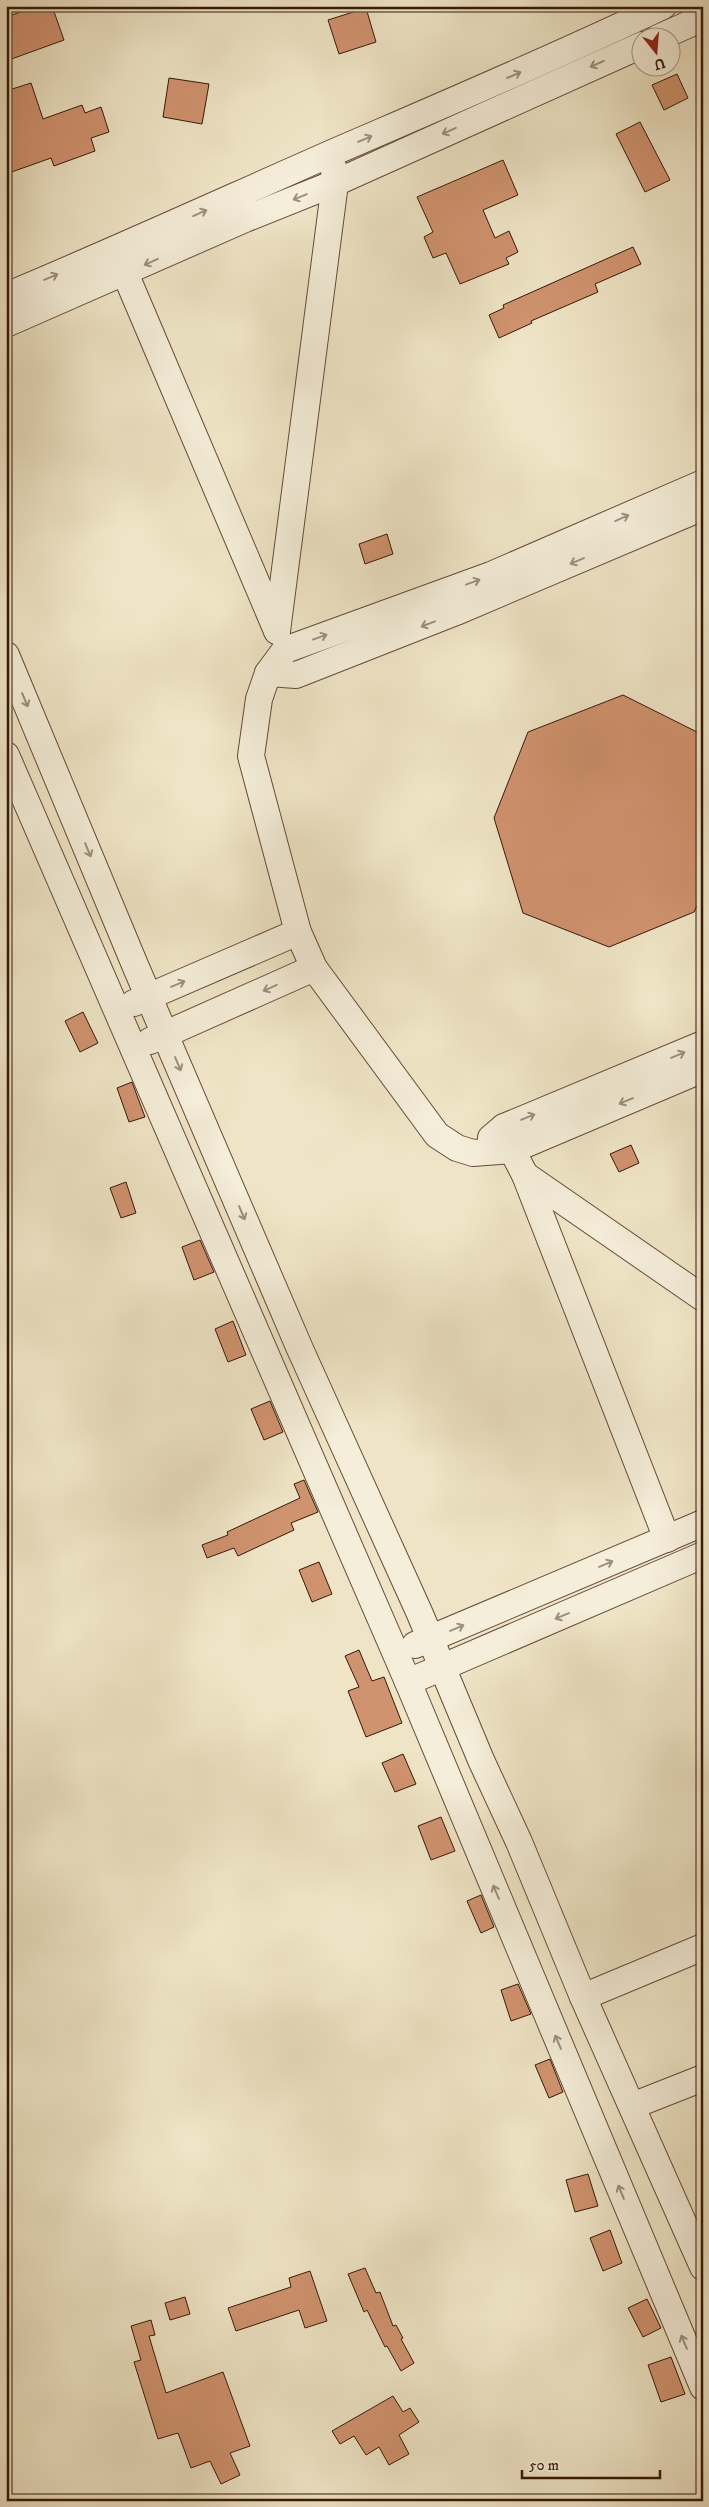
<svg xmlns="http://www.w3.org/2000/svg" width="709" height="2507" font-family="'IM FELL DW Pica',serif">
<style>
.building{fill:#d0936f;stroke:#351809}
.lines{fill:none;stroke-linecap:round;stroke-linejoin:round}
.minor-casing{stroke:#644b38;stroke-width:28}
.minor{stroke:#f5eeda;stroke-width:26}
.oneway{stroke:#9f8e7c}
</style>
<rect width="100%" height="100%" fill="#efe5c6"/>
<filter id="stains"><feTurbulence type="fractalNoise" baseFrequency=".004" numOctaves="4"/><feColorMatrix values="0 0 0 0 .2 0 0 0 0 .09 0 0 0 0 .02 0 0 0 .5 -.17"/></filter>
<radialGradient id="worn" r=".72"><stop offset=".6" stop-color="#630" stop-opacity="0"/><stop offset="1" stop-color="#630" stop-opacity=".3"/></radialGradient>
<g class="building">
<polygon points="38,6 52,6 64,40 6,61 6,17"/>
<polygon points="366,8 376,42 339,54 328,20"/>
<polygon points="677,74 688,98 664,110 652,85"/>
<polygon points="169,78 209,84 202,124 163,117"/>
<polygon points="31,83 43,119 82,105 85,113 101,107 109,132 91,138 95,151 54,166 51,158 6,174 6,91"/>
<polygon points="640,122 670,180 645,192 616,134"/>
<polygon points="503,160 518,195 483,210 495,238 509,231 518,252 506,258 509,264 460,284 446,253 433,258 424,237 433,232 417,197"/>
<polygon points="633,247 641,264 595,284 598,292 531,321 532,323 499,338 489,315 504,308 503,305"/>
<polygon points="387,534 393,554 365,564 359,544"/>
<polygon points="623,695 703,735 703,894 694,912 609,947 523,913 494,818 528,732"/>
<polygon points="83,1012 98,1043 80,1052 65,1021"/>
<polygon points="132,1082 145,1117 129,1122 117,1088"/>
<polygon points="631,1145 639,1163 619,1172 610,1154"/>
<polygon points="126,1182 136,1213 121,1218 110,1188"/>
<polygon points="200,1240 214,1272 194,1280 182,1247"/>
<polygon points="233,1321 246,1355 228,1362 215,1329"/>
<polygon points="270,1401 283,1432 264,1440 251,1409"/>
<polygon points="304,1480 318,1512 291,1523 294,1530 238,1556 234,1548 207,1558 202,1545 228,1535 227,1532 300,1498 294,1484"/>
<polygon points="319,1562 332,1594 312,1602 299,1570"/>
<polygon points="359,1650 372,1681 384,1677 402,1723 366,1737 348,1691 359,1687 345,1656"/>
<polygon points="403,1754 416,1784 395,1792 382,1763"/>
<polygon points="441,1817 455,1851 431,1860 418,1826"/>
<polygon points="481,1895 494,1927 481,1933 467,1901"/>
<polygon points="518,1984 531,2014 511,2021 501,1990"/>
<polygon points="550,2059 563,2092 549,2098 535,2065"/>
<polygon points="588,2174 598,2206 575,2212 566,2180"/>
<polygon points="610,2230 622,2263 603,2271 590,2238"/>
<polygon points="365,2268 376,2293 380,2292 393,2326 396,2325 403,2338 401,2339 414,2363 401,2371 387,2346 385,2347 367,2310 364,2312 348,2274"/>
<polygon points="310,2271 327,2321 305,2328 299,2310 236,2331 228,2308 291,2287 289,2278"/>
<polygon points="185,2297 190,2314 170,2320 165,2303"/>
<polygon points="647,2299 661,2328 643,2337 628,2308"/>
<polygon points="151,2320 155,2335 149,2336 166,2393 223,2372 250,2446 230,2453 240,2475 221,2484 210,2461 191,2468 178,2433 158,2439 134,2362 141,2360 131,2326"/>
<polygon points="671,2357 685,2394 661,2402 648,2365"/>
<polygon points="393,2396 403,2412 410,2408 419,2422 399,2435 409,2454 389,2465 379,2447 366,2455 354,2436 340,2444 332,2431"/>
</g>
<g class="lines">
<g class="minor-casing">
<g id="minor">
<polyline points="658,38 703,18"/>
<polyline points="125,273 277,631"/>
<path d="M 6,296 C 116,250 223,201 332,153 C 443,105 554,58 663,6"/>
<polyline points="6,324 245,219 335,183 642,45"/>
<polyline points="703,483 491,575 285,650 268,673 259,699 251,756 298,932 314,968 437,1135 457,1148 473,1153 512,1150 703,1069"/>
<polyline points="277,631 335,183 334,169"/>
<polyline points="6,655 135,965 300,1349 420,1614 481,1760 519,1842 583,1997 703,2267"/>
<polyline points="268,673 296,675 456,612 703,507"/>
<polyline points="6,755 408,1682 703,2387"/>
<polyline points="134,1003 298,932"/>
<polyline points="150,1041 314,968"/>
<polyline points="504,1127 512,1150 525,1175 667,1539"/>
<polyline points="491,1138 504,1127 703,1044"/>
<polyline points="525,1175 703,1298"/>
<polyline points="415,1645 703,1523"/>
<polyline points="408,1682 703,1555"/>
<polyline points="583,1997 703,1947"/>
<polyline points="632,2106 703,2078"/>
</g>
</g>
<use href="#minor" class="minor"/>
</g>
<defs><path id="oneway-shaft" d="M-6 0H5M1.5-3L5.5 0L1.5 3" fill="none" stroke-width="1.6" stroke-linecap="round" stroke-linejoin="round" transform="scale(1.25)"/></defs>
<g class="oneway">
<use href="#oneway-shaft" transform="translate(597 64) rotate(156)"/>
<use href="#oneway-shaft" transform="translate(514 75) rotate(-23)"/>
<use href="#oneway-shaft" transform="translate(449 131) rotate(156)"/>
<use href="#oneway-shaft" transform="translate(365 139) rotate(-23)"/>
<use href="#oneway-shaft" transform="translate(300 197) rotate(158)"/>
<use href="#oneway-shaft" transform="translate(200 213) rotate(-24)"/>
<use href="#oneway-shaft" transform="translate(151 262) rotate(156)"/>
<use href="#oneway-shaft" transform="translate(51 277) rotate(-23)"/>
<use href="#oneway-shaft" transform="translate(622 518) rotate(-24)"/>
<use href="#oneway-shaft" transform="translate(577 561) rotate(157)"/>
<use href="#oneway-shaft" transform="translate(473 582) rotate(-20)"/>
<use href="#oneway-shaft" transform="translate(428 624) rotate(159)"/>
<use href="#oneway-shaft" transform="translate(320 637) rotate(-20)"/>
<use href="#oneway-shaft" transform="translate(25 700) rotate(67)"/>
<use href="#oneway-shaft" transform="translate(88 850) rotate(67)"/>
<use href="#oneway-shaft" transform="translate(178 984) rotate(-23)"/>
<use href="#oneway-shaft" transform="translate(270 988) rotate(156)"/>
<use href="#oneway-shaft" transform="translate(678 1055) rotate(-23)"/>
<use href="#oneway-shaft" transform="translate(178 1064) rotate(67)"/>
<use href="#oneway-shaft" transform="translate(626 1101) rotate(157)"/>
<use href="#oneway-shaft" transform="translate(528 1117) rotate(-22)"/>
<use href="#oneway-shaft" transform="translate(242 1213) rotate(67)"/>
<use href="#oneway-shaft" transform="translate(606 1564) rotate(-23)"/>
<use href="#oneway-shaft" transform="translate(562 1616) rotate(157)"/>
<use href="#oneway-shaft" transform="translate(457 1628) rotate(-23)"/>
<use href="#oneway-shaft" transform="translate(496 1892) rotate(-113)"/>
<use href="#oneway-shaft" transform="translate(558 2042) rotate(-113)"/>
<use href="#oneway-shaft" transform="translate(621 2192) rotate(-113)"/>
<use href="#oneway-shaft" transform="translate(684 2342) rotate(-113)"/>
</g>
<rect width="709" height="2507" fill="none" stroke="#efe5c6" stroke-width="25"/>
<rect x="8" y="8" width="694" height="2492" fill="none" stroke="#351809" stroke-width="2.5"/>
<rect x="12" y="12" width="684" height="2482" fill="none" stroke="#351809"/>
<g transform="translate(656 52) rotate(163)"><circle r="24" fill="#f5eeda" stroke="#a89886"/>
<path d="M0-4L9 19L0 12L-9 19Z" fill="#8f2418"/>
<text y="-8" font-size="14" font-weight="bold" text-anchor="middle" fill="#351809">U</text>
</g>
<path d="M522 2470v8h138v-8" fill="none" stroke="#351809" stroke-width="2.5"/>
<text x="529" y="2470" font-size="15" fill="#351809" stroke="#f5eeda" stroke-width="4" paint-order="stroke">50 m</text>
<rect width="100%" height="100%" filter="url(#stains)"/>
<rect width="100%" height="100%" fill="url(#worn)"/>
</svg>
